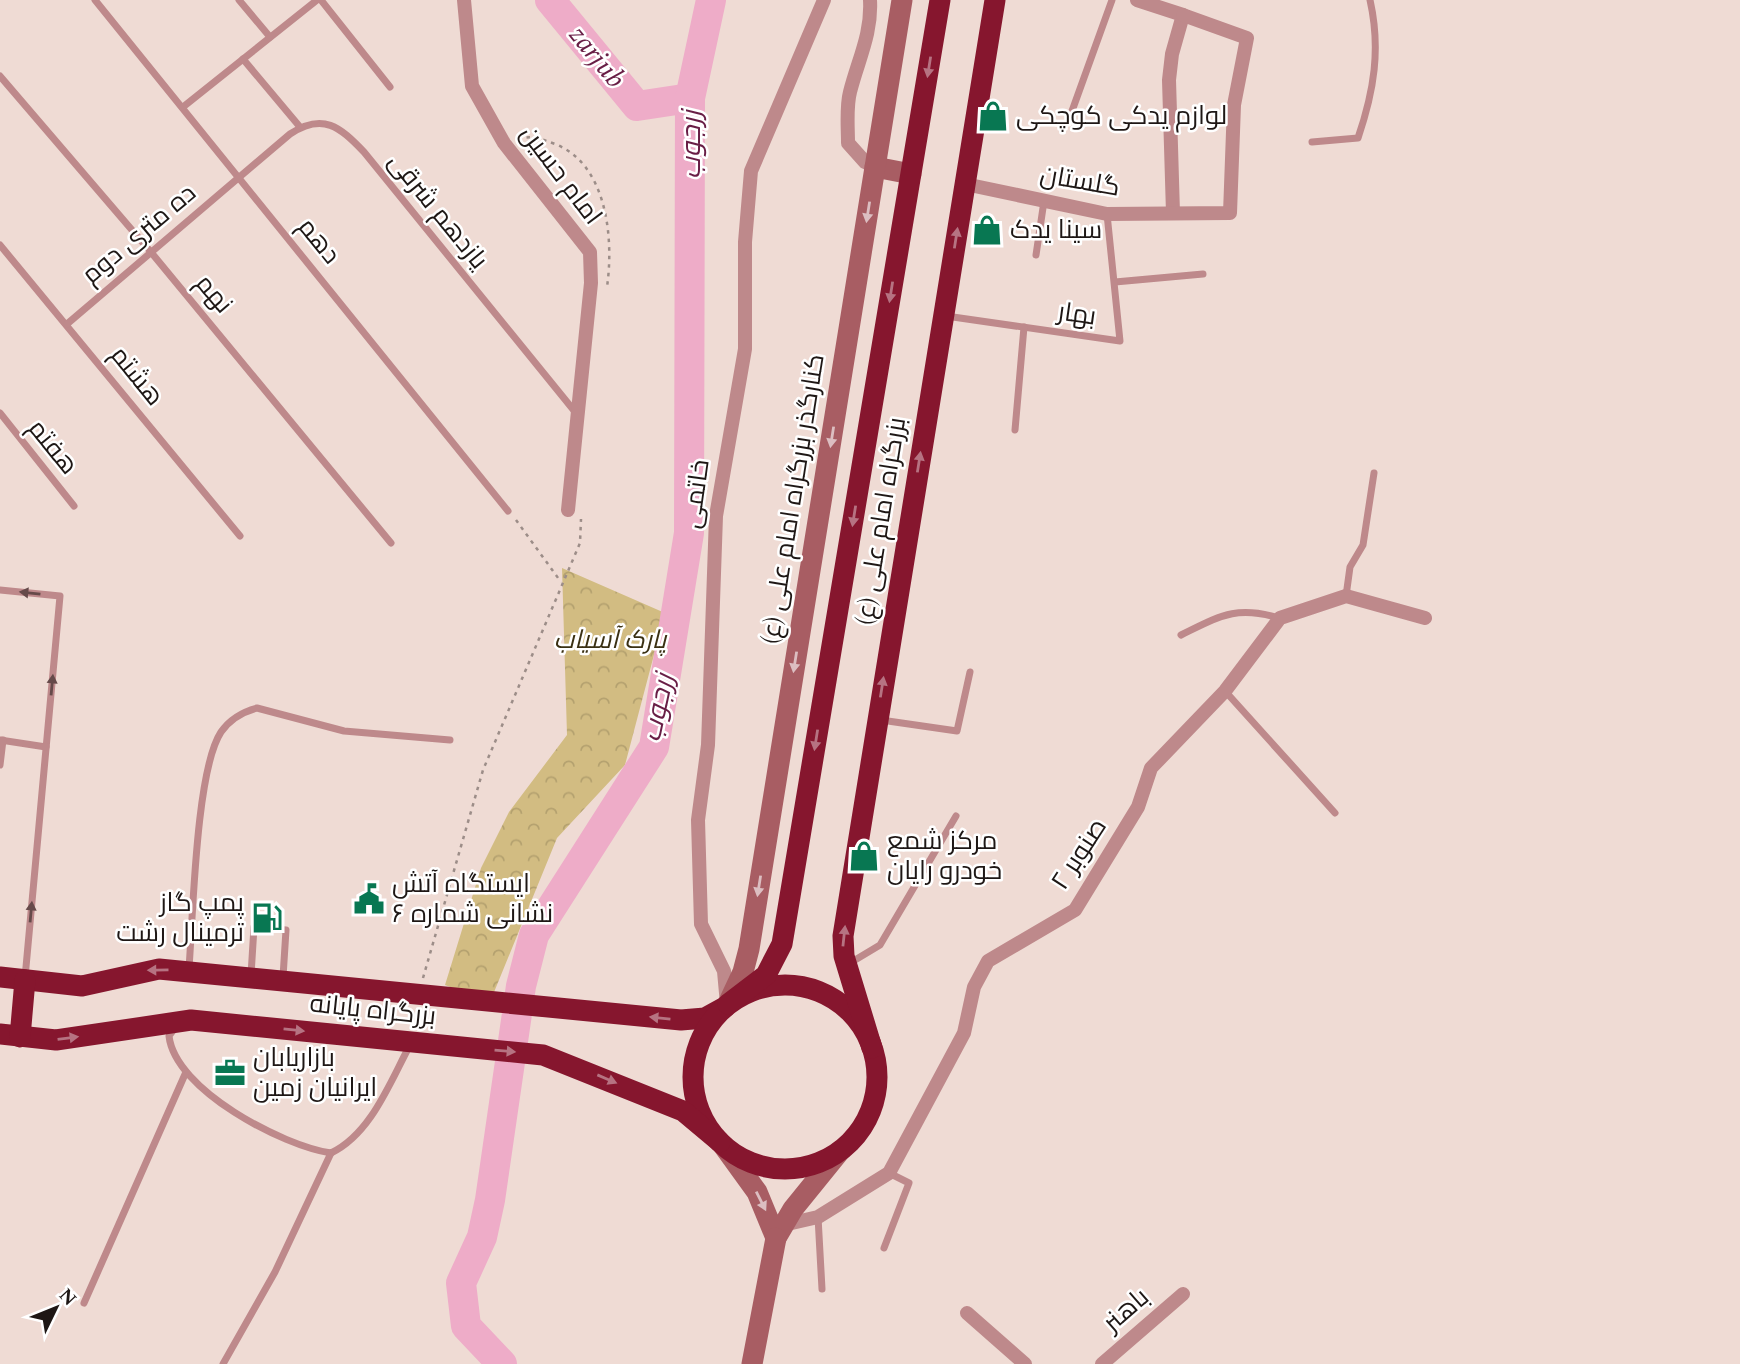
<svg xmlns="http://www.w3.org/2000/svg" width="1740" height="1364" font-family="Spectral,Cairo,serif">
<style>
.park{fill:url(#park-crowns)}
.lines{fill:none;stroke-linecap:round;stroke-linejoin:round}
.river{stroke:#eeacc8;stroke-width:30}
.path{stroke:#9c8d88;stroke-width:2.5;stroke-dasharray:3.5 5;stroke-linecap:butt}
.lane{stroke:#be898b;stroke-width:7}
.street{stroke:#be898b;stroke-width:14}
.secondary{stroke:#a85d63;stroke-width:21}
.highway{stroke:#86162e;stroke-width:21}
.oneway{fill:#b67382}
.oneway2{fill:#dcbec1}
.oneway3{fill:#664a4a}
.labels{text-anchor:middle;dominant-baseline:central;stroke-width:5;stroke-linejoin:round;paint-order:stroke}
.poi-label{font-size:26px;fill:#1e1715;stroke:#fff;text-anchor:start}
.street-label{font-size:26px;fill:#1e1715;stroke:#fff}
.park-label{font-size:26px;font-style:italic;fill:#3a3013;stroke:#fff}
.water-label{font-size:28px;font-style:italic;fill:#681d45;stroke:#fff}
</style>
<defs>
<pattern id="park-crowns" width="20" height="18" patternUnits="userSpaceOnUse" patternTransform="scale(1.75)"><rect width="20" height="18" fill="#d2bc82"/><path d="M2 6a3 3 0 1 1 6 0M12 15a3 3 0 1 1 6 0" fill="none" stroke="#b4a16f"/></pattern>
</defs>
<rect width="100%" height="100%" fill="#efdbd4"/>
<polygon class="park" points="562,568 665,613 625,765 557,838 490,1002 445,985 481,868 509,812 567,735"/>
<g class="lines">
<g class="river">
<polyline points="550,0 637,106 690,98"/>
<polyline points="502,1364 466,1326 461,1283 482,1237 490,1200 521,986 534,935 654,747 689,533 690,98 711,0"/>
</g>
<g class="path">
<path d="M 518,139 C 533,135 541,139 555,144 C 607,164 614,238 607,287"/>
<polyline points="516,520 561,582"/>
<polyline points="423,978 483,770 580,543 581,519"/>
</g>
<g class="lane">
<polyline points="95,0 508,511"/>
<polyline points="239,0 270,37"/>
<polyline points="321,0 390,87"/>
<polyline points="243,59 300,127"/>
<polyline points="0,76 150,251 391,543"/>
<polyline points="183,107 317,0"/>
<polyline points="1072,111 1112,0"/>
<path d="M 1312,142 L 1358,138 C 1374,91 1381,49 1370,0"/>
<polyline points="0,245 240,536"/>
<polyline points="1036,255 1044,201"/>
<polyline points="1115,282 1203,274"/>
<polyline points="946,316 1120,341 1107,214"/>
<path d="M 67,324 L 290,134 C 323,112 340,127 364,152 L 576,413"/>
<polyline points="0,413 74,506"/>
<polyline points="1015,430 1024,327"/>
<polyline points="0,590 60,596 25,978"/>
<polyline points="1346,596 1350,567 1363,545 1374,473"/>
<path d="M 1181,635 C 1220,616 1236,605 1279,618"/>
<polyline points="1225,691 1335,813"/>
<polyline points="881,720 957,731 970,672"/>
<polyline points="0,740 46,747"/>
<polyline points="0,765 3,740"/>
<polyline points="850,963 880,945 956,816"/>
<path d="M 189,968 C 193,916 196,770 221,732 C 230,719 242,712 257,708 L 344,731 L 450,740"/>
<polyline points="251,975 254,927 286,930 283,977"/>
<path d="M 175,1028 L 169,1036 C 175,1090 283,1146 331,1153 C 371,1134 390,1082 410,1045"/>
<polyline points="818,1217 822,1289"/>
<polyline points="884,1248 909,1183 889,1173"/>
<polyline points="84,1303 186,1072"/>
<polyline points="223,1364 275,1272 331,1153"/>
</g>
<g class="street">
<polyline points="464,0 472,86 504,143 590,252 591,283 568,510"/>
<path d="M 870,0 C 872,34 858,60 850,92 C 846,107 848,127 848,143 L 865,162 L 875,167"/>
<polyline points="1137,0 1183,15 1172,54 1169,80 1173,213"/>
<polyline points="965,184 1107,214 1230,213 1234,105 1247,38 1183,15"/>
<polyline points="727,1004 724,971 701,924 698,820 708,745 716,516 745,349 745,242 751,171 824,0"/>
<polyline points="783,1225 818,1217 889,1173 964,1033 974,987 988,961 1075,910 1138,807 1151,768 1225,691 1280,618 1346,596 1425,618"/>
<polyline points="967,1313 1025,1364"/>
<polyline points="1102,1364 1183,1294"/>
</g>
<g class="secondary">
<polyline points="875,167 911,174"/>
<polyline points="728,1004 743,972 749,949 902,0"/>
<polyline points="723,1145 757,1192 776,1238 793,1209 840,1151"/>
<polyline points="752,1364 776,1238"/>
</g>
<g class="highway">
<polyline points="0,977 82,986 159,969 681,1020 705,1018 725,1007"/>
<circle cx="785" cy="1077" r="92"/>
<polyline points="728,1004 766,975 782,944 940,0"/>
<polyline points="0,1034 56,1040 191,1020 543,1055 683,1111 720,1142"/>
<polyline points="20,1037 25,980"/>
<polyline points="872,1048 844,956 843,936 995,0"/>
</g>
</g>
<defs><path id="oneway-solid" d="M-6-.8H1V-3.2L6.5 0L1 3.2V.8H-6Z" transform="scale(1.75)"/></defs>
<g class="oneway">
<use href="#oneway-solid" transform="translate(929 67) rotate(99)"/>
<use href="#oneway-solid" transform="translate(956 238) rotate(-81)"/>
<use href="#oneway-solid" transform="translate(891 292) rotate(99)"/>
<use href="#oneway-solid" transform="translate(919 462) rotate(-81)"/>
<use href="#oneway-solid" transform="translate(854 516) rotate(99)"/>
<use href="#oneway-solid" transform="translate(882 687) rotate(-81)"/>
<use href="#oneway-solid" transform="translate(816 740) rotate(99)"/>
<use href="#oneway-solid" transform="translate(844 936) rotate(-84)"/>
<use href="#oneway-solid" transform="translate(158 970) rotate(179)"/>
<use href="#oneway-solid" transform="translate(660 1018) rotate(-174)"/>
<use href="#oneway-solid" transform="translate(294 1030) rotate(6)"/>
<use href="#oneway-solid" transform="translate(68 1038) rotate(-7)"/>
<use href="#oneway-solid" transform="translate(505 1051) rotate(5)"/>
<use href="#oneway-solid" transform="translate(607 1079) rotate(23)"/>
</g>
<g class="oneway2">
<use href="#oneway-solid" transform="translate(868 212) rotate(99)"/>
<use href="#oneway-solid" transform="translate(832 437) rotate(99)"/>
<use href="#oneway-solid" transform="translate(795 662) rotate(99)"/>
<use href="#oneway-solid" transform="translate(759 886) rotate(99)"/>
<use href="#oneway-solid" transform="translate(761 1201) rotate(63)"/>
</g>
<g class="oneway3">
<use href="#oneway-solid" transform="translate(30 593) rotate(-174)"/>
<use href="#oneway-solid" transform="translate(52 685) rotate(-85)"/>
<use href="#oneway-solid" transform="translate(31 912) rotate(-85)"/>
</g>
<defs>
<g id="shop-bare" transform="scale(2.415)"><path d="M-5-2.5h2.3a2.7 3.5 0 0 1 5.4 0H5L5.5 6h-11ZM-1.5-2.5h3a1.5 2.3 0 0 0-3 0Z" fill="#087752" stroke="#fff" stroke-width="2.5" paint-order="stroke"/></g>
<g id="civic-bare" transform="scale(2.415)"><path d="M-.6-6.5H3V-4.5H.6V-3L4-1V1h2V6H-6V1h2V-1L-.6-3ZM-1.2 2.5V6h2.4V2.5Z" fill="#087752" stroke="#fff" stroke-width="2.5" paint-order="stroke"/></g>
<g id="fuel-bare" transform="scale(2.415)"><path d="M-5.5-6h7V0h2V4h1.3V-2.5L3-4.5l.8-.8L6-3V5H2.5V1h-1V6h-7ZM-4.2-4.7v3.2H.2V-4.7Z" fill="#087752" stroke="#fff" stroke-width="2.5" paint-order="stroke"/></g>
<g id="office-bare" transform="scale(2.415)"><path d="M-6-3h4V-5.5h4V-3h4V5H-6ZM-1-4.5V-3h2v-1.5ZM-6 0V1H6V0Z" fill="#087752" stroke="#fff" stroke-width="2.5" paint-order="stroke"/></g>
</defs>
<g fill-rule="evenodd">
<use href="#shop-bare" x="993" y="116"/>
<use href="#shop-bare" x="987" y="230"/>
<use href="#shop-bare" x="864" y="856"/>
<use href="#civic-bare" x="369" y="899"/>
<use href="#fuel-bare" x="267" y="918"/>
<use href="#office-bare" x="230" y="1073"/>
</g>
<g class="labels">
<g class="poi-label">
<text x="1016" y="116">لوازم یدکی کوچکی</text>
<text x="1010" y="230">سینا یدک</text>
<text x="887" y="841">مرکز شمع<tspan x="887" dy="30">خودرو رایان</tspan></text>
<text x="392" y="884">ایستگاه آتش<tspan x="392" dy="30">نشانی شماره ۶</tspan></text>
<text x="244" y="903" text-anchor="end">پمپ گاز<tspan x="244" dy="30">ترمینال رشت</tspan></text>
<text x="253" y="1058">بازاریابان<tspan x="253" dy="30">ایرانیان زمین</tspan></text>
</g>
<g class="street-label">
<text transform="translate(561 175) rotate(53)">امام حسین</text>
<text transform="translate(1080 181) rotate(10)">گلستان</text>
<text transform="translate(438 211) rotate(51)">یازدهم شرقی</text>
<text transform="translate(139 234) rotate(-40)">ده متری دوم</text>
<text transform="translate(319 241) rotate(51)">دهم</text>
<text transform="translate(214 294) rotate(50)">نهم</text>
<text transform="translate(1077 314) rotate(8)">بهار</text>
<text transform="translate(137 376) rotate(51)">هشتم</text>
<text transform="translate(53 447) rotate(51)">هفتم</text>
<text transform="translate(696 494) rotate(-82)">خاتمی</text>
<text transform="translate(793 499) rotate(-81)">کنارگذر بزرگراه امام علی (ع)</text>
<text transform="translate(881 521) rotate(-81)">بزرگراه امام علی (ع)</text>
<text transform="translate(1079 854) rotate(-57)">صنوبر ۲</text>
<text transform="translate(373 1010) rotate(6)">بزرگراه پایانه</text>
<text transform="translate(1126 1310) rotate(-41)">باهنر</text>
</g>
<g class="park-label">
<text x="610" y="640">پارک آسیاب</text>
</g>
<g class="water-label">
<text transform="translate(597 57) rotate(51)">zarjub</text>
<text transform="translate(691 145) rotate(-90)">زرجوب</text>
<text transform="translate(658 708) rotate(-78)">زرجوب</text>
</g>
</g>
<g transform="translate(56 1308) rotate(47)" stroke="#ffffff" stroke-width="5" paint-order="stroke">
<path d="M0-5L12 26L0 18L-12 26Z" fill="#1e1715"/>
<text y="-10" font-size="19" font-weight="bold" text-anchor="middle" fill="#1e1715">N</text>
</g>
</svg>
